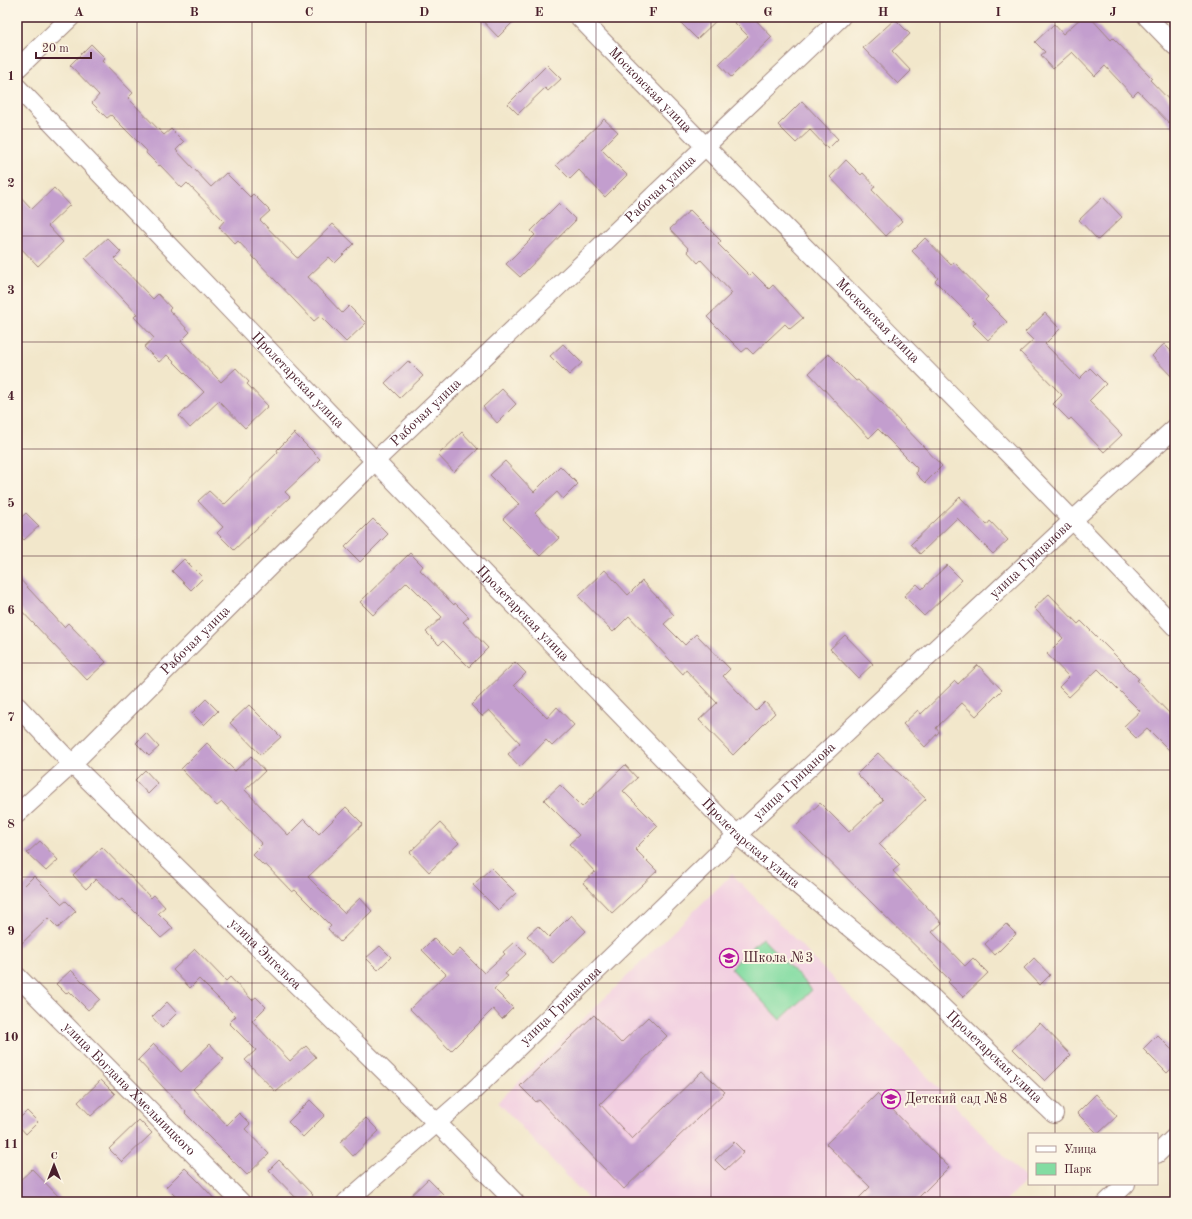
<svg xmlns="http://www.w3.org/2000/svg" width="1192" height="1219" font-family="'Old Standard TT',serif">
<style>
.built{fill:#f2cfe1}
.green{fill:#83dca2;stroke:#667e66}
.building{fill:#c39ece}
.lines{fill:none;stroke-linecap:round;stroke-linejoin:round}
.minor-casing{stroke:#9e837b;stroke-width:20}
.minor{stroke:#fff;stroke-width:18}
.grid{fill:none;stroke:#4a1f2b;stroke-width:1;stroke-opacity:0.55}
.labels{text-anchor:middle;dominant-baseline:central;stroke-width:4;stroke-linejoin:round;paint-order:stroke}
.street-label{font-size:14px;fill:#4a1f2b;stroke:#fcf5e5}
.poi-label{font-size:14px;fill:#4a1f2b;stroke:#fcf5e5;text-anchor:start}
.neatline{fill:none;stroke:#4a1f2b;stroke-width:1.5}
.grid-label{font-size:13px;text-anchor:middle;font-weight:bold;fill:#4a1f2b}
</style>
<rect width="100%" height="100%" fill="#fcf5e5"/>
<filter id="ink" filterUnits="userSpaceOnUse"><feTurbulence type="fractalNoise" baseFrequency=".025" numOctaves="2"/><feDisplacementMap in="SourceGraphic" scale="8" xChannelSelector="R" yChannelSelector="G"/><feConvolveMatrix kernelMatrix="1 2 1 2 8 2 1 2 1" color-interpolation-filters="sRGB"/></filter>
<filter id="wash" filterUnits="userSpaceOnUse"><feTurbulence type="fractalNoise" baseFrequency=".012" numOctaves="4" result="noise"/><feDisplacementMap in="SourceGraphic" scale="16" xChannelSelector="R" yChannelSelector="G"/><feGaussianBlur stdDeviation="0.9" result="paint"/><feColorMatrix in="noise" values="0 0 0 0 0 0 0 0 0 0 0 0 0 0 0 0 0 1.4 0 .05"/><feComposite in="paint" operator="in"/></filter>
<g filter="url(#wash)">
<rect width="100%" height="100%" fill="#f2e7cb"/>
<polygon class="built" points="732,874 1027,1180 1005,1202 591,1202 498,1102"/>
<polygon class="green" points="762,938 812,990 780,1020 731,968"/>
<g id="blocks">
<g class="building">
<polygon points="479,17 518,17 498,37"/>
<polygon points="675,17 720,17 697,39"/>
<polygon points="729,17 753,17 772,37 731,77 719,64 748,36"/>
<polygon points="1082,17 1090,17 1111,40 1113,38 1152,78 1150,80 1175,106 1175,129 1138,91 1133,96 1105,66 1095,76 1072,52 1053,69 1041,55 1045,52 1035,42 1054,24 1063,34"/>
<polygon points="895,19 910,34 892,51 911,71 898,84 863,48"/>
<polygon points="91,44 105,58 102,61 133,93 128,98 164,135 171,129 184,142 176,150 211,187 226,173 250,197 253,194 270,211 260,220 296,257 298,258 333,224 354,244 335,263 329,257 308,277 342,313 349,306 366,323 346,342 320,316 314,321 238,241 235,244 219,227 224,221 187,183 182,188 160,165 159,166 146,153 147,151 111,115 107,118 92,103 99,95 70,65"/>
<polygon points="547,65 561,79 548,91 545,88 518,114 508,104"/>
<polygon points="802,101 838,139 828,149 810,130 796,143 778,125"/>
<polygon points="604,119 618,132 601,149 627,175 605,197 579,170 570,179 556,165"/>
<polygon points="846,160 861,175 863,173 875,186 872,190 902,221 886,236 830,177"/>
<polygon points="54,188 70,205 48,226 63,242 38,266 17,244 17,193 32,209"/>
<polygon points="1103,197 1122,217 1098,240 1079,220"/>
<polygon points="559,203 576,220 520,277 506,264 535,235 531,231"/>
<polygon points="690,210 721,241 718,244 750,276 753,273 769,289 773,285 803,318 790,329 785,324 753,354 747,348 742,352 707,317 732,293 701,260 698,263 687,251 689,249 670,229"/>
<polygon points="107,238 121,252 114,259 153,299 158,294 171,308 169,310 190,332 181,341 221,382 236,368 249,382 247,384 268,406 245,428 219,401 190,428 179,416 204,392 167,355 159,362 144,347 154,338 134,317 137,314 85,258"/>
<polygon points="925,238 951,265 954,262 988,297 985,300 1007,322 988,340 973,325 976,322 935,281 938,278 912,251"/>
<polygon points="1045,313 1060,329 1045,344 1079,379 1090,368 1106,384 1089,401 1122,435 1104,452 1071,418 1069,420 1053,404 1062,395 1020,352 1033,340 1025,332"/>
<polygon points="563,344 582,363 569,375 550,356"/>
<polygon points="1164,344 1175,355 1175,380 1152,356"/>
<polygon points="829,354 856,381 858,380 882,403 942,466 925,483 916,474 917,468 878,429 869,438 809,373"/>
<polygon points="408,361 423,376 400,398 385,383"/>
<polygon points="502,389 516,404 497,423 483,407"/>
<polygon points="462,432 478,449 454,472 438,455"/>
<polygon points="294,433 320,459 285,492 290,497 234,550 217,533 223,527 198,501 209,491 224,505 278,452 277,450"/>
<polygon points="505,461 534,492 560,466 578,484 563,499 557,492 535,513 559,538 540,556 503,519 519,504 490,475"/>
<polygon points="960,497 987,525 990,521 1008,540 993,554 957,518 920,554 911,544"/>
<polygon points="26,513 39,526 24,540 17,533 17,521"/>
<polygon points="373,519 388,534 360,562 345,547"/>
<polygon points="410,553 423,566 420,570 454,605 455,603 469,617 463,622 488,648 469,667 443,641 439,645 426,632 442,617 407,582 373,615 360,602"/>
<polygon points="184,559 203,578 191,590 172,571"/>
<polygon points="947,565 962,580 924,616 904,596 917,584 922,589"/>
<polygon points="605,570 628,595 642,581 674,615 664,624 685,645 696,634 730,669 723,676 756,711 765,702 775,713 733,755 699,720 717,703 686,670 683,674 629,616 613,632 578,596"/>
<polygon points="17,576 64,627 68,623 106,662 87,680 17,606"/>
<polygon points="1049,594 1078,624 1081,621 1139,679 1137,680 1175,719 1175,756 1147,728 1136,738 1124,726 1140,711 1098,669 1069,697 1059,687 1069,677 1047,654 1063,638 1034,608"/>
<polygon points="845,635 873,664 858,678 830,649"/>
<polygon points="515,662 526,673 514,685 547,718 557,707 574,725 552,746 546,740 520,767 508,754 520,743 489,710 482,716 471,705"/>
<polygon points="978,665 1002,690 976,716 962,703 936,728 939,732 925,747 903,724 918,710 921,714 955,681 958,684"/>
<polygon points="206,699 218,711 204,725 192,713"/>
<polygon points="249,705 281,737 261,755 230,723"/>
<polygon points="146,733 159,747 149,756 136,743"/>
<polygon points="207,743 235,771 251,756 265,771 245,790 288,835 304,819 319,834 346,807 363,824 308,877 344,913 360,898 372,911 340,942 328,929 331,926 295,890 292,892 266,865 264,866 252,854 262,844 222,802 217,806 181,769"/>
<polygon points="878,753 926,799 879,844 900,865 893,871 942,923 932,932 965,966 973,958 988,973 963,997 948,982 950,980 795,827 820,803 849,832 883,800 857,774"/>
<polygon points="625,765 637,778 623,791 658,826 635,849 657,871 612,913 583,883 595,872 569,844 579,835 544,800 560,785 582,807"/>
<polygon points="145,770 158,784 148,794 135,780"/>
<polygon points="440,823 459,843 429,872 410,852"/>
<polygon points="40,841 58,860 46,871 27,853"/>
<polygon points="102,847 151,898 154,895 165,907 158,913 173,928 161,938 122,899 119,901 96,879 86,889 73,875"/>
<polygon points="491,868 516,893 498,910 473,885"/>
<polygon points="34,876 62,904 66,901 76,911 58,928 48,918 17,948 17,893"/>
<polygon points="571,915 586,931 553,963 527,936 538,926 549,937"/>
<polygon points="1006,924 1016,934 995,955 985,944"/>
<polygon points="434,938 452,956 460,949 484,973 505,954 503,952 514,942 526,954 505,974 508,976 494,989 513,1008 502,1019 493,1009 451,1051 410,1009 446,974 422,950"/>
<polygon points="380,946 391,957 378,970 366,958"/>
<polygon points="195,949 226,981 230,977 252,1000 256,997 266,1007 252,1021 290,1061 306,1046 316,1057 276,1092 245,1060 256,1050 229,1023 236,1016 199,979 190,988 173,970"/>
<polygon points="1034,958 1050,975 1040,985 1024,968"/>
<polygon points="71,970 100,999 88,1010 69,991 66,994 56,984"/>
<polygon points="167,1002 177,1013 162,1028 152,1017"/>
<polygon points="594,1015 621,1043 648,1017 667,1036 600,1104 632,1139 702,1071 725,1092 624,1189 539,1100 536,1102 520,1086"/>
<polygon points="1040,1023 1071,1055 1045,1081 1013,1049"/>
<polygon points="1157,1035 1175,1053 1175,1065 1167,1073 1143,1049"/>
<polygon points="154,1044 181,1072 210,1044 224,1059 193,1089 227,1125 239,1113 250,1124 245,1129 269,1154 247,1175 185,1113 186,1112 138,1060"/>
<polygon points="101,1080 115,1094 91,1116 78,1102"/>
<polygon points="877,1094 949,1167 914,1202 855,1202 870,1187 826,1144"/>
<polygon points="1096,1094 1117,1116 1098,1134 1077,1113"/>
<polygon points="310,1100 325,1115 303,1137 288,1122"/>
<polygon points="27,1111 38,1122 26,1134 17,1124 17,1121"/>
<polygon points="366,1118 379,1131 353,1156 340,1142"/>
<polygon points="139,1120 152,1133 122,1162 109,1149"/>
<polygon points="734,1142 744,1152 725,1170 715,1160"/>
<polygon points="279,1160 313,1195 306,1202 300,1202 269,1170"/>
<polygon points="185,1168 199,1182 217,1202 181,1202 166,1187"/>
<polygon points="32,1169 64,1202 22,1202 17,1197 17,1183"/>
<polygon points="428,1179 443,1194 434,1202 404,1202"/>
</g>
</g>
</g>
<g filter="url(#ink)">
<use href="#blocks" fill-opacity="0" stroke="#9e837b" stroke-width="1"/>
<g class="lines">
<g class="minor-casing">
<g id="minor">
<path id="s1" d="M 579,17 C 777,222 980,420 1175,627"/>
<polyline points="1147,17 1175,46"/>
<polyline points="17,69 71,17"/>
<path id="s2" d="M 17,87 L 375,461 L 737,835 L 918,984 L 1054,1114"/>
<path id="s3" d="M 17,706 L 72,764 L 436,1122 L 515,1202"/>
<path id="s4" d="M 17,814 L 72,764 L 375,461 L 841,17"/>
<path id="s5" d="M 17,976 L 241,1202"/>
<polyline points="1157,1154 1175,1137"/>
<path id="s6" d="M 346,1202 L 471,1093 L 737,835 L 1074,519 L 1175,428"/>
<polyline points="1107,1202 1126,1184"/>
</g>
</g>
<use href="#minor" class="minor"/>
</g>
</g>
<path class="grid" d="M 137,17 L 137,1202M 252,17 L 252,1202M 366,17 L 366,1202M 481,17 L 481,1202M 596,17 L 596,1202M 711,17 L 711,1202M 826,17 L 826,1202M 940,17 L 940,1202M 1055,17 L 1055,1134M 17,129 L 1175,129M 17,236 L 1175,236M 17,342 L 1175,342M 17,449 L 1175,449M 17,556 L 1175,556M 17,663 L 1175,663M 17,770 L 1175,770M 17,877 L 1175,877M 17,983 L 1175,983M 17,1090 L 1175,1090M 1055,1184 L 1055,1202"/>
<defs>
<g id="school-ring" transform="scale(1)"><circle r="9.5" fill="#fcf5e5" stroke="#b5179e" stroke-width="1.5"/><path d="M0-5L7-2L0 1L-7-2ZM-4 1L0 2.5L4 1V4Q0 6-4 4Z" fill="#b5179e"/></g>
</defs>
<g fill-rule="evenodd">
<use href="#school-ring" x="729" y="958"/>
<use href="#school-ring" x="891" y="1099"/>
</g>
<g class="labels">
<g class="street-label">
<text stroke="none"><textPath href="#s1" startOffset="102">Московская улица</textPath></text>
<text stroke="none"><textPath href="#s4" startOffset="897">Рабочая улица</textPath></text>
<text stroke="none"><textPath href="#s1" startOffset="426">Московская улица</textPath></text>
<text stroke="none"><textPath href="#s2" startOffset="406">Пролетарская улица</textPath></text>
<text stroke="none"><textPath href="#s4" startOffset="573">Рабочая улица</textPath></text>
<text stroke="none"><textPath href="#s6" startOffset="939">улица Грицанова</textPath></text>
<text stroke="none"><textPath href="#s2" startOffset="730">Пролетарская улица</textPath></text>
<text stroke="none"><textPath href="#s4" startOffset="249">Рабочая улица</textPath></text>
<text stroke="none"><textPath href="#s6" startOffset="615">улица Грицанова</textPath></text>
<text stroke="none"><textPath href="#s2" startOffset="1054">Пролетарская улица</textPath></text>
<text stroke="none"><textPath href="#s3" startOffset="351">улица Энгельса</textPath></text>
<text stroke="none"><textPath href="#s6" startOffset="291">улица Грицанова</textPath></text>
<text stroke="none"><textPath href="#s2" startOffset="1378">Пролетарская улица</textPath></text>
<text stroke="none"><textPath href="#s5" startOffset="159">улица Богдана Хмельницкого</textPath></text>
</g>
<g class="poi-label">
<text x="743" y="958">Школа №3</text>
<text x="905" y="1099">Детский сад №8</text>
</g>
</g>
<rect width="1192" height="1219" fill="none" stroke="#fcf5e5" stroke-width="44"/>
<rect x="1028" y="1133" width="130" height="52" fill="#fcf5e5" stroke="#b59f9b"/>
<rect x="1036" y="1146" width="20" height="6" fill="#ffffff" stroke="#b59f9b"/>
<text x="1064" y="1153" font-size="12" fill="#4a1f2b">Улица</text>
<rect x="1036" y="1163" width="20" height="12" fill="#83dca2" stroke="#b59f9b"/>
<text x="1064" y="1173" font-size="12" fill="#4a1f2b">Парк</text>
<g transform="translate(54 1165)" stroke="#fcf5e5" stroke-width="3" paint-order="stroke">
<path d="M0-3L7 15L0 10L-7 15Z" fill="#4a1f2b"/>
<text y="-6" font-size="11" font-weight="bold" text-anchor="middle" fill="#4a1f2b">С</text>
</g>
<path d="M36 52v6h55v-6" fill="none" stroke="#4a1f2b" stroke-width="2"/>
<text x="42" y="52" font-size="12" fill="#4a1f2b" stroke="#fcf5e5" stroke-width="3" paint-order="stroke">20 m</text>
<rect x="22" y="22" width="1148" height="1175" class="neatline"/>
<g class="grid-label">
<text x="79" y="16">A</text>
<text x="194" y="16">B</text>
<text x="309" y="16">C</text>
<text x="424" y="16">D</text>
<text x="539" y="16">E</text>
<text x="653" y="16">F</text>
<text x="768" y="16">G</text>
<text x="883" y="16">H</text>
<text x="998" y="16">I</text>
<text x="1113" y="16">J</text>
<text x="11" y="80">1</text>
<text x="11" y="187">2</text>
<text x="11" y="294">3</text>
<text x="11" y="400">4</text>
<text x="11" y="507">5</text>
<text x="11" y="614">6</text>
<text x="11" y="721">7</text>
<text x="11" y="828">8</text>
<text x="11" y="935">9</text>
<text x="11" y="1041">10</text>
<text x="11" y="1148">11</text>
</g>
</svg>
